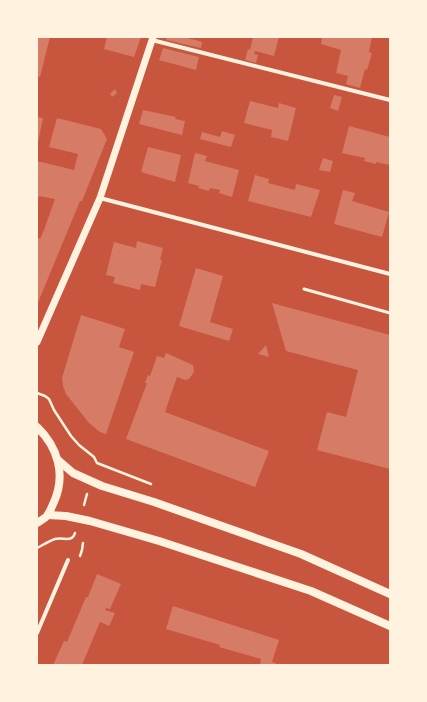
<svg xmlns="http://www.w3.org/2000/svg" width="427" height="702" font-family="Signika,sans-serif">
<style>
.building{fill:#d67c66}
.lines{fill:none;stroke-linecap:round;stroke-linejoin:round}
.path{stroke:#fff3e0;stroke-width:2.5}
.service{stroke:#fff3e0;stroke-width:3}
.minor{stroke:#fff3e0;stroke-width:4}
.tertiary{stroke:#fff3e0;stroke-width:7}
.secondary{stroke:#fff3e0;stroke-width:8}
</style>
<rect width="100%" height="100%" fill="#c8553d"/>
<g class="building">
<polygon points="37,37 50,37 40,77 37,76"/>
<polygon points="107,37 141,37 134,57 104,49"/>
<polygon points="167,37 188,37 188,38 202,42 201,48 166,40"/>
<polygon points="253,37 279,37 274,56 255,51 254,54 258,55 256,63 245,60 248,49 250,50"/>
<polygon points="322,37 372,37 369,52 372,53 367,70 365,69 360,88 346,84 348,76 336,73 341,50 321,44"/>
<polygon points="163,48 199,57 196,70 159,60"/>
<polygon points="115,89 117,93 112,97 110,94"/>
<polygon points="334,95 342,97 338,111 330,108"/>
<polygon points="250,101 278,108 279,103 296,108 288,141 271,137 272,130 244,123"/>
<polygon points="143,110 176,117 175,119 185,121 182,135 139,124"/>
<polygon points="37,117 43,118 38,142 37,142"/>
<polygon points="57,118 101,129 107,139 82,201 80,201 37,305 37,237 40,239 44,230 55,199 39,196 37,201 37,161 74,170 78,154 49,147"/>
<polygon points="349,126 390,137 390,165 376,162 376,164 364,161 365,158 342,153"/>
<polygon points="222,131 235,135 231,147 200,139 202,132 220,137"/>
<polygon points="148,147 181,155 175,182 141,172"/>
<polygon points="195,153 207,156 205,161 239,170 232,197 219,193 220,190 210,188 209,191 198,188 199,186 188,183"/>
<polygon points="323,158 333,161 330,172 319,170"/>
<polygon points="255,175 269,179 268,183 295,190 296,184 320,190 311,217 248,201"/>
<polygon points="343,190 355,193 352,201 389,212 382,237 334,224"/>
<polygon points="137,241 163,248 160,260 162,260 155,287 141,284 140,290 113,283 115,277 106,275 114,242 136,248"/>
<polygon points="196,268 223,276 210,322 233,329 229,341 179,326"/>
<polygon points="272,303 390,335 390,469 317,450 327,412 346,417 358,370 286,351"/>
<polygon points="81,315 125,329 119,347 134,352 106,434 100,432 89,423 66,394 63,386 62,378"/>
<polygon points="266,345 269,357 258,354"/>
<polygon points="166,353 193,365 194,372 189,379 185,380 177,377 165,412 269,451 255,487 126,439 147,383 145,383 148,375 150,376 157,356 164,358"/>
<polygon points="97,574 121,584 110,609 106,608 105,610 115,613 109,626 100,622 82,665 53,665 64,641 67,642 86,597 88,597"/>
<polygon points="173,606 279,640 272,662 276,663 275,665 260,665 261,659 219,647 220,645 166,629"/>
</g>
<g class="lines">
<g class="path">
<polyline points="37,393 45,396 49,399 54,410 71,436 79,445 94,457 97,463 151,484"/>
<polyline points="84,505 87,494"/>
<path d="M 37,548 C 43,545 49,541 55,539 C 64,537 72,543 75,533"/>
<polyline points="80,556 82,550 83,543"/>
</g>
<polyline class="service" points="304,289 390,313"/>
<g class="minor">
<polyline points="152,40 390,100"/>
<polyline points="100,198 390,274"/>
<polyline points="37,633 68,560"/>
</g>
<polyline class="tertiary" points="37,342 100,198 153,37"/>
<g class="secondary">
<path d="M 37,427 C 58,447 66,475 54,502 C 52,506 50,512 47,516 C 44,519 40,521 37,523"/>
<polyline points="58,460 73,473 102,486 154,502 301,554 390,594"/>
<polyline points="48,515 66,516 90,521 159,541 311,591 390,626"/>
</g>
</g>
<rect width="427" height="702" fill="none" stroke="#fff3e0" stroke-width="76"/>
</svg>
